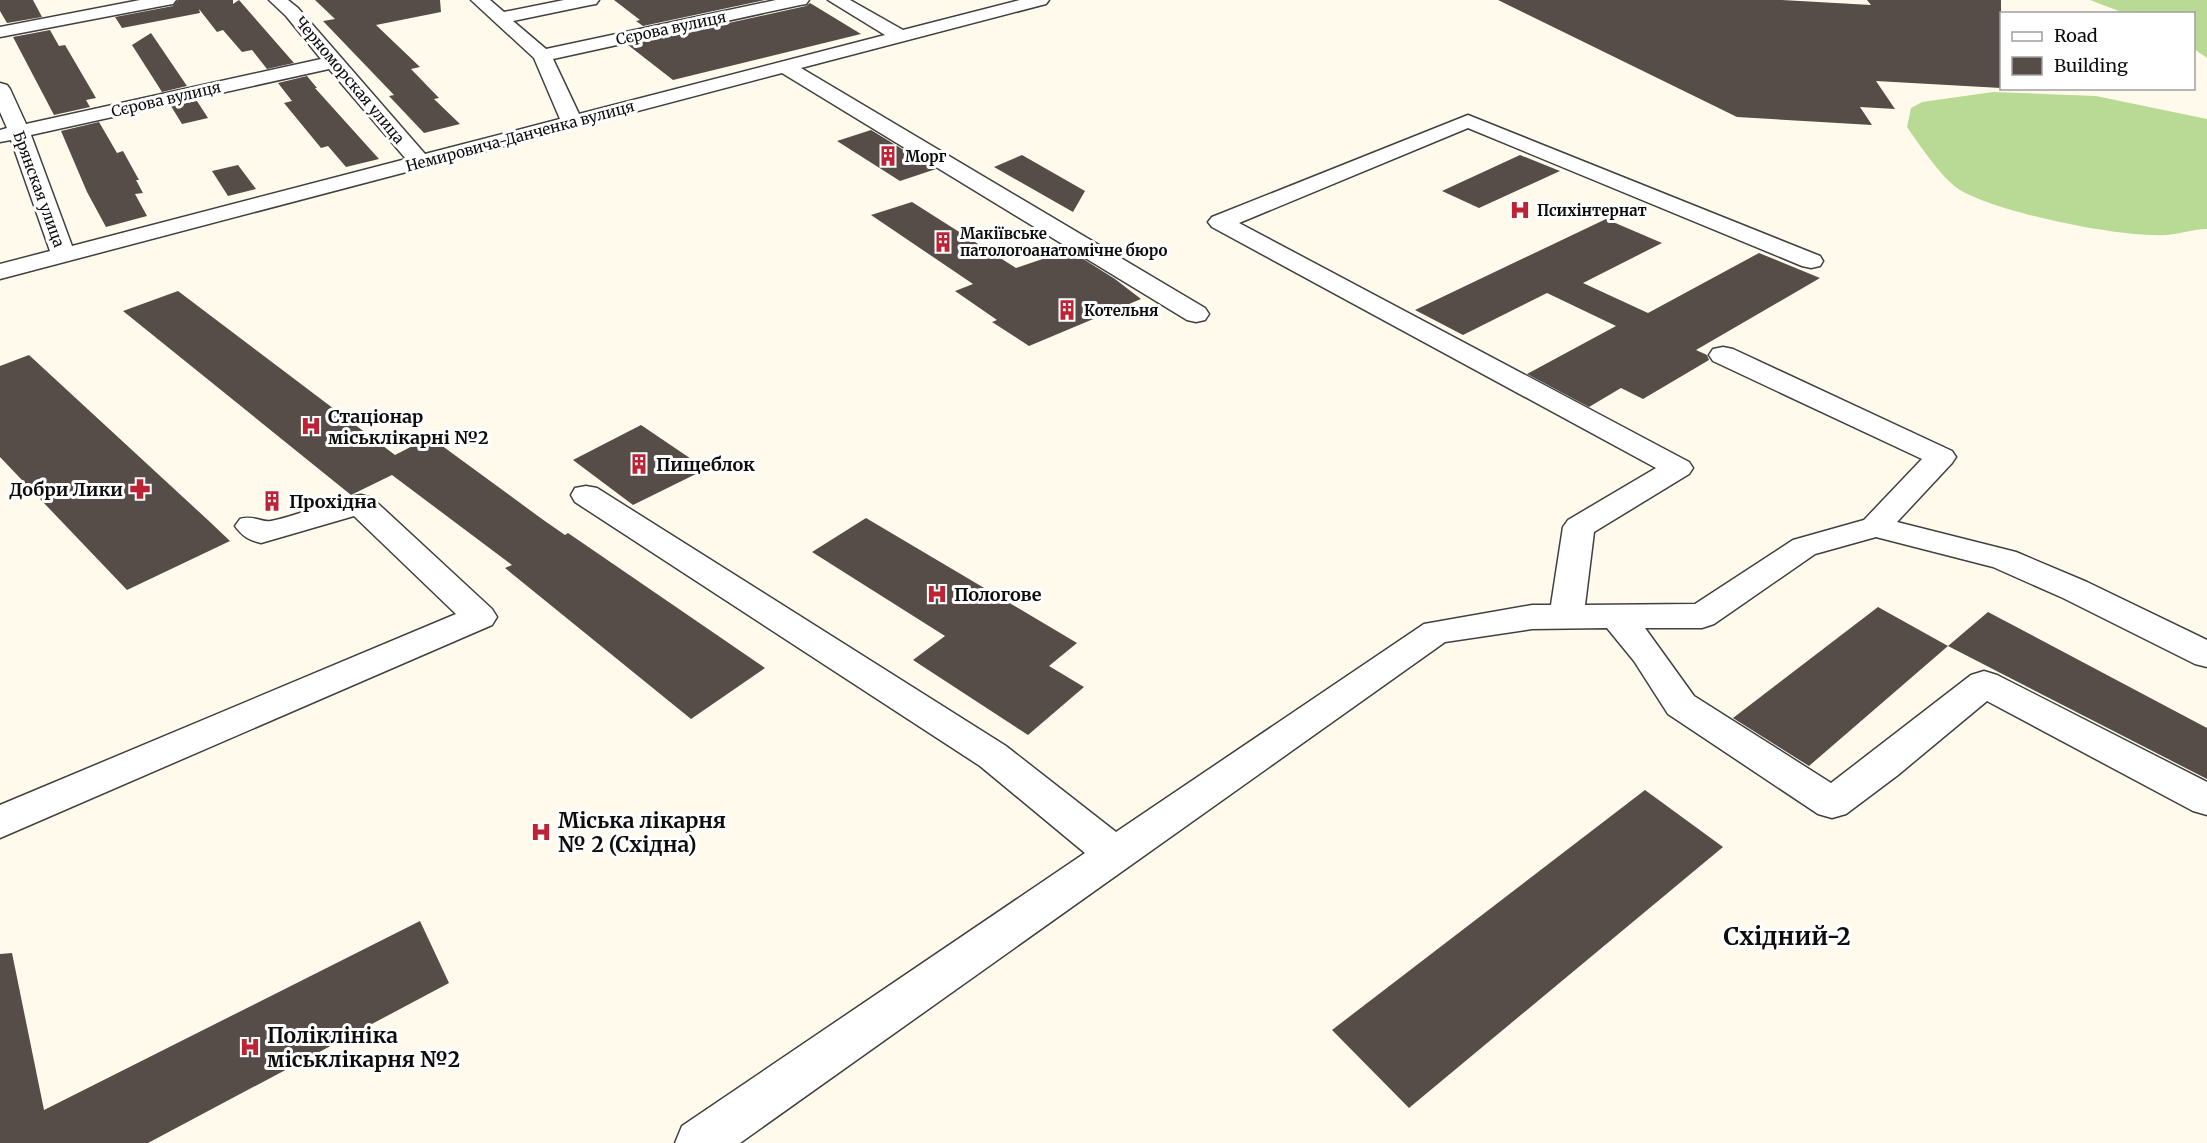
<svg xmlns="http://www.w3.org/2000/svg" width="2207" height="1143" font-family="Merriweather,serif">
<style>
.forest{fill:#b9da95}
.building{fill:#564d49}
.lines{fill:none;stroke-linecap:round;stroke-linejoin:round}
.minor-casing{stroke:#404040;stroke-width:3}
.minor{fill:#fff;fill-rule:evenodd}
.labels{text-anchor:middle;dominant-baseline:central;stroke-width:6;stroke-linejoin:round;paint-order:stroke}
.far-street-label{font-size:15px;fill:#0d0d0d;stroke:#fff}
.far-poi-label{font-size:15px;font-weight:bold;fill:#0d0d0d;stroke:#fff;text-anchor:start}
.poi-label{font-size:18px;font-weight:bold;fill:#0d0d0d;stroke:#fff;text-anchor:start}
.near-poi-label{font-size:21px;font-weight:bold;fill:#0d0d0d;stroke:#fff;text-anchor:start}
.near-neighbourhood-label{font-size:24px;font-weight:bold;fill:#0d0d0d;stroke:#fff}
</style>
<rect width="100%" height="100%" fill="#fffaec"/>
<g class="forest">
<polygon points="2090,0 2207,0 2207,58 2194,49 2194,14 2124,13"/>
<path d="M 1993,92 L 2096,96 L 2207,119 L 2207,229 C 2193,229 2180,234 2166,235 C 2120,238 1999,213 1960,190 C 1942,179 1919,144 1907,127 L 1911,108 L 1922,102 Z"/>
</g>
<g class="building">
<polygon points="0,0 33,0 42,17 7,23 0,11"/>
<polygon points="178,0 233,0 233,4 239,0 294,63 267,69 252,50 242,52 223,30 217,32 199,9 200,13 122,28 115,17 173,6"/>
<polygon points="315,0 440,0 441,12 376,25 420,67 411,69 439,98 434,99 460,124 424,133 389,96 394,95 323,21 335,19"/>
<polygon points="614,0 765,0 643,26 636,21 640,20"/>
<polygon points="1498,0 1782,0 1871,5 1867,0 2001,0 2001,88 1876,81 1895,109 1860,107 1872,125 1737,117"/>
<polygon points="810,3 861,34 673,80 628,45 806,6"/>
<polygon points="50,30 59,46 65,45 96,98 86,100 90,107 54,115 13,37"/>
<polygon points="151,33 187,86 162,92 132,45"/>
<polygon points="307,76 317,88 315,88 379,159 346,167 328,146 321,148 284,103 292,101 278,83"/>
<polygon points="197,101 208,118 182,124 171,106"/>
<polygon points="99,122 117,153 123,151 139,180 136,180 143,193 135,194 147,216 106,227 87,192 61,131"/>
<polygon points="871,130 930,166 936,169 900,181 837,141"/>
<polygon points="1022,155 1085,191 1073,212 994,167"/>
<polygon points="1520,155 1560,171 1479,208 1442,191"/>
<polygon points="238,165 256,189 228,196 212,171"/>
<polygon points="912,202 1016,268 1069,250 1115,279 1141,299 1029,346 992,322 997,320 955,291 973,284 871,215"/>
<polygon points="1606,219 1662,243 1583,283 1648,313 1759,253 1820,278 1696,350 1707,355 1709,360 1643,399 1621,388 1589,407 1527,374 1616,326 1547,293 1463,335 1415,310"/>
<polygon points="178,291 395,455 430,437 542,519 565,535 568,533 765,668 691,719 505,568 512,565 392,475 351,495 123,311"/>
<polygon points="29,355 210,522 230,541 127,590 0,457 0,366"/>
<polygon points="641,425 706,469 633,505 573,460"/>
<polygon points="866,518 1077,643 1049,666 1084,687 1028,735 913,660 945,636 812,552"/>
<polygon points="1878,607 1948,646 1809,766 1733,718"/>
<polygon points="1988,612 2207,728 2207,779 1948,646"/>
<polygon points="1645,790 1723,847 1409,1108 1332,1030"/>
<polygon points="420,921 449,983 148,1143 0,1143 0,954 12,953 44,1110"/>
</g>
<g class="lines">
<g class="minor-casing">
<g id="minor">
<polygon points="140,0 176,0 173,4 167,5 0,37 0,27"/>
<path d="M 269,0 L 288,0 L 298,8 L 425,154 L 560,119 L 534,58 L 471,0 L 490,0 L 504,12 L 564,0 L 599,0 L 596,4 L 590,5 L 513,21 L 546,49 L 776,0 L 809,0 L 806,4 L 800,5 L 553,59 L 579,114 L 885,35 L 828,0 L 850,0 L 903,30 L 1020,0 L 1049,0 L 1046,4 L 801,68 L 1205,308 L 1209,314 L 1205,320 L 1196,322 L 1187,320 L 782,73 L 0,279 L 0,264 L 50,251 L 11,140 L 0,142 L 0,130 L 7,128 L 0,112 L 0,83 L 7,85 L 10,89 L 26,124 L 321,59 L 286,16 ZM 329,69 L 406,159 L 72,246 L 31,135 Z"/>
<polygon points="1468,115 1820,256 1823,261 1820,266 1811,268 1802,266 1468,128 1239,223 1689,462 1693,468 1689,474 1594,532 1585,605 1695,604 1793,540 1864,520 1922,459 1713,361 1709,355 1713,349 1723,347 1733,349 1952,451 1956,457 1952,463 1897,522 2016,552 2087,582 2207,640 2207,667 2195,664 2063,598 1993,567 1876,537 1815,554 1714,624 1702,628 1645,628 1694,696 1831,783 1971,675 1984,671 1997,675 2207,782 2207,815 2193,811 1987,701 1898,775 1846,814 1832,818 1818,814 1668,714 1634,661 1607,628 1532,629 1445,642 740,1143 675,1143 682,1126 1085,853 980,766 575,502 571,495 575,488 586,486 597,488 1006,746 1116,832 1424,624 1532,605 1551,605 1563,527 1568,520 1656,468 1212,227 1208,222 1212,217"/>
<path d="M 361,495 L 372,498 L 492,609 L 497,617 L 492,625 L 0,838 L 0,805 L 456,614 L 354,516 L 261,543 C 249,540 242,536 235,526 L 240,519 C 255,515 262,523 271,521 C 302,515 329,500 361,495 Z"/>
</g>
</g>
<use href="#minor" class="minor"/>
</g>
<defs>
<g id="building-bare" transform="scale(1.62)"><path d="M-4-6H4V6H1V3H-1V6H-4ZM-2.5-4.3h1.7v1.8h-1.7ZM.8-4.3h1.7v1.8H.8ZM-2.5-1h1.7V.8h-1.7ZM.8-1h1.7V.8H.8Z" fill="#be2335" stroke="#fff" stroke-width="2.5" paint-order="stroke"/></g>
<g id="hospital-bare" transform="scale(1.62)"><path d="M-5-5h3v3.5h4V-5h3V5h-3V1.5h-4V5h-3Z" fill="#be2335" stroke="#fff" stroke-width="2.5" paint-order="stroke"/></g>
<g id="pharmacy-bare" transform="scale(1.62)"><path d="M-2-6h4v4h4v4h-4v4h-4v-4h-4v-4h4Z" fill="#be2335" stroke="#fff" stroke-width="2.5" paint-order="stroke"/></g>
</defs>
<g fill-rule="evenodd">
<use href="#building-bare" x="888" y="156"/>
<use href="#hospital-bare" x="1520" y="210"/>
<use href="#building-bare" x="943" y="242"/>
<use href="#building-bare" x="1067" y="310"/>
<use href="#hospital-bare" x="311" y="426"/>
<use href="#building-bare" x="639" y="464"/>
<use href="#pharmacy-bare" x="140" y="489"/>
<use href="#building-bare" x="272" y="501"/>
<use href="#hospital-bare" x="937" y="594"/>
<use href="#hospital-bare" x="541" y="832"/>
<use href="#hospital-bare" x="250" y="1047"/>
</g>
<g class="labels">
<g class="far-street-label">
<text transform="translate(671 28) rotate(-12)">Сєрова вулиця</text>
<text transform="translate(350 80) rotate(50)">Черноморская улица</text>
<text transform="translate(166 99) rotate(-13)">Сєрова вулиця</text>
<text transform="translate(520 136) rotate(-15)">Немировича-Данченка вулиця</text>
<text transform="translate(39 189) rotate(70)">Брянская улица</text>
</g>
<g class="far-poi-label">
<text x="905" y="156">Морг</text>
<text x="1537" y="210">Психінтернат</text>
<text x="960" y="233">Макіївське<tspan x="960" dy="17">патологоанатомічне бюро</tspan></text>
<text x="1084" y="310">Котельня</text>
</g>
<g class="poi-label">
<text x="328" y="416">Стаціонар<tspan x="328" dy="21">міськлікарні №2</tspan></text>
<text x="656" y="464">Пищеблок</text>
<text x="123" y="489" text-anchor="end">Добри Лики</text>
<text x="289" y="501">Прохідна</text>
<text x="954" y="594">Пологове</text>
</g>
<g class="near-poi-label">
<text x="558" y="820">Міська лікарня<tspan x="558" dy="24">№ 2 (Східна)</tspan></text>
<text x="267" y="1035">Поліклініка<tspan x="267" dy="24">міськлікарня №2</tspan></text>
</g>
<g class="near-neighbourhood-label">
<text x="1787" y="936">Східний-2</text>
</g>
</g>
<rect x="2000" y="12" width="195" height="78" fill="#ffffff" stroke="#9e9e9e" stroke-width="1.5"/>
<rect x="2012" y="32" width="30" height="9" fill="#ffffff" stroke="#9e9e9e" stroke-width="1.5"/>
<text x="2054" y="42" font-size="18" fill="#0d0d0d">Road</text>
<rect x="2012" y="57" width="30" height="18" fill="#564d49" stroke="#9e9e9e" stroke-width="1.5"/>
<text x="2054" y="72" font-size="18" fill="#0d0d0d">Building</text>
</svg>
